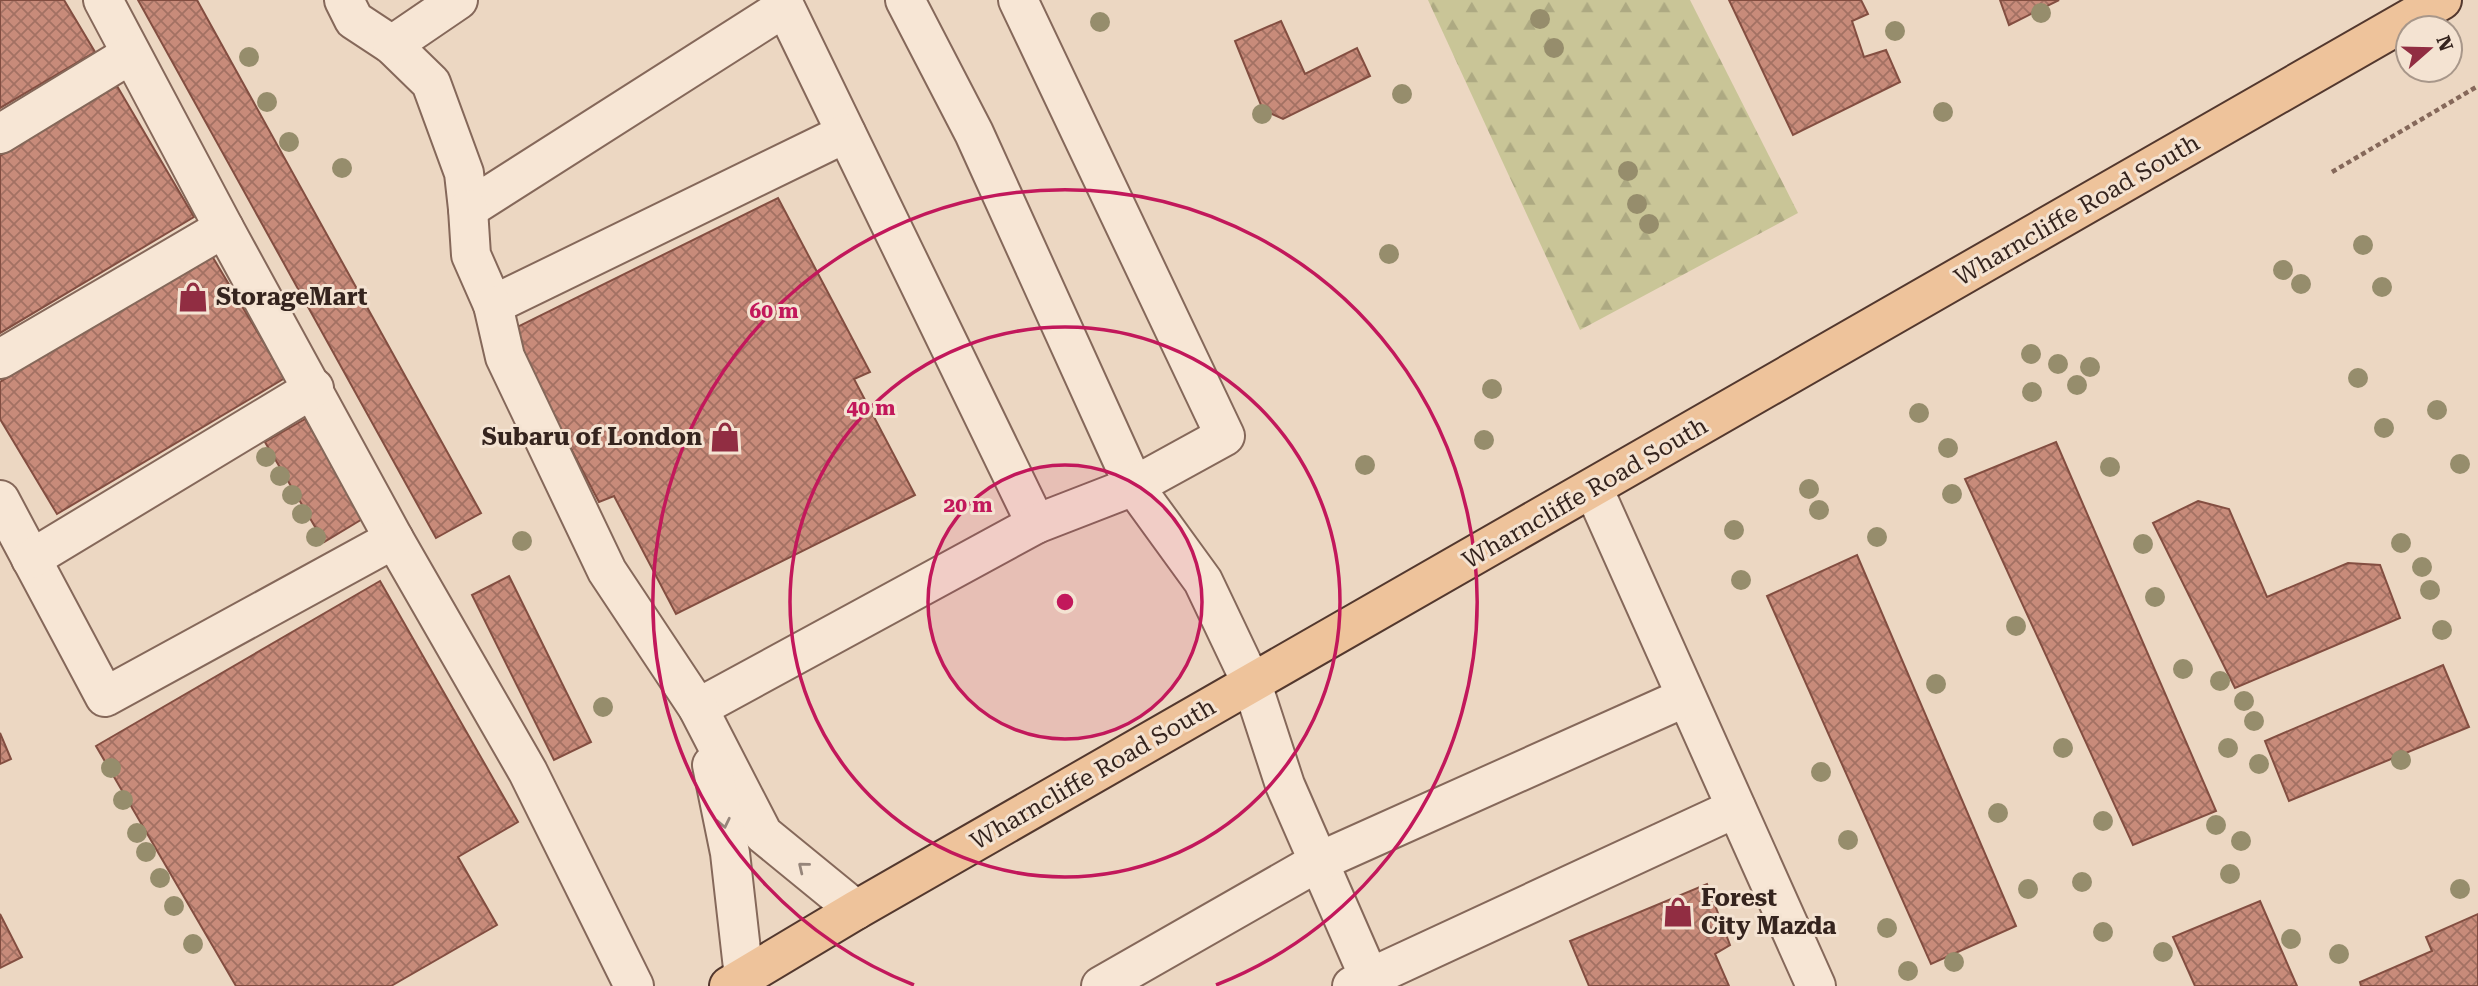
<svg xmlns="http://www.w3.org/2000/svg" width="2478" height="986" font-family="'Roboto Serif',serif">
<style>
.forest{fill:url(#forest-firs)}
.building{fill:url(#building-cross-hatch);stroke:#834e41;stroke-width:2}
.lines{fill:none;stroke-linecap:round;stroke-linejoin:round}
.minor-casing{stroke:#85685a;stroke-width:42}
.major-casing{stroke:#53382e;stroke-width:42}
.path{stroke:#85685a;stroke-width:4.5;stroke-dasharray:5 3.5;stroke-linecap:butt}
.minor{stroke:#f7e6d5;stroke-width:38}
.major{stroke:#eec39b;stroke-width:38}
.tree{fill:#968d6c}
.oneway{stroke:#96857a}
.ring{fill:none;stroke:#c2185b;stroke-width:3.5}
.labels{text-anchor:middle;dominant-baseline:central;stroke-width:6;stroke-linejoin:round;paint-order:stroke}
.street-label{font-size:24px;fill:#35241e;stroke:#f4e3d2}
.poi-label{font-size:24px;font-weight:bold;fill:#35241e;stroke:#f4e3d2;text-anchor:start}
.centre{fill:#c2185b;stroke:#f4e3d2;stroke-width:3.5}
.ring-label{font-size:21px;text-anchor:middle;font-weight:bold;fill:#c2185b;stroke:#f4e3d2;stroke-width:6;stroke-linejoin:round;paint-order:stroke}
</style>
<defs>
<pattern id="forest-firs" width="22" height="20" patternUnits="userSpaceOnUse" patternTransform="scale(1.75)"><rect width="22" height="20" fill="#c9c597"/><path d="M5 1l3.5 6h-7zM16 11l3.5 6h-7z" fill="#ada982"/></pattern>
<pattern id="building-cross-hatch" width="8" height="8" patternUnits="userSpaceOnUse" patternTransform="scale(1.75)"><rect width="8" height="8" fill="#c88b7a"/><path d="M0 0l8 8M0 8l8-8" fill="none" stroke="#a37163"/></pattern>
</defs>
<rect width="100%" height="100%" fill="#ecd7c2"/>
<polygon class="forest" points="1428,0 1690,0 1798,213 1580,330"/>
<g class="building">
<polygon points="0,0 64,0 95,52 0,108"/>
<polygon points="138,0 197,0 481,513 436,538"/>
<polygon points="1729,0 1861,0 1868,14 1852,21 1864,57 1886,50 1900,82 1793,135"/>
<polygon points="2000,0 2059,0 2009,25"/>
<polygon points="1281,21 1305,74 1357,48 1370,76 1283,119 1263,110 1235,41"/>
<polygon points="117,86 194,217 0,333 0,156"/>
<polygon points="778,198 870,372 854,379 915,495 676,614 614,496 599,502 509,331"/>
<polygon points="212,256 285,378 57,514 0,419 0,382"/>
<polygon points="305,419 364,518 324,542 265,442"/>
<polygon points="2056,442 2216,811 2133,845 1965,479"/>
<polygon points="2198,501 2229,509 2267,597 2348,563 2380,565 2400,618 2235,688 2153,523"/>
<polygon points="1857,555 2016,926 1931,964 1767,596"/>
<polygon points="509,576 591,742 554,760 472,595"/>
<polygon points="380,581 518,822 458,857 497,925 391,986 236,986 96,746"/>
<polygon points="2443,665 2469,727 2289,801 2265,741"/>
<polygon points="0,733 11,759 0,764"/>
<polygon points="1707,884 1730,945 1715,954 1729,986 1589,986 1570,941"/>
<polygon points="2260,901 2297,986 2195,986 2173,937"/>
<polygon points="0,914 22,957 0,968"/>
<polygon points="2478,914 2478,986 2361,986 2360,982 2432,951 2426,937"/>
</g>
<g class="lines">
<g class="minor-casing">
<g id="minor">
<polyline points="103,0 224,228 394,539 528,772 634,986"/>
<polyline points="344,0 354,20 392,45 431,83 464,173 468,209 785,7 1036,524 698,708"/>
<polyline points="905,0 974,133 1134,486 1036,524"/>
<polyline points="1018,0 1225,436 1134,486 1203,581 1252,684 1285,785 1373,986"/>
<polyline points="392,45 458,0"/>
<polyline points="0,134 131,54"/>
<polyline points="468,209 471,255 493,305 846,133"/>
<polyline points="493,305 505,357 607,571 698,708 763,834 856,910"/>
<polyline points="0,359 224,228"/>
<polyline points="1593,488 1816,986"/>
<polyline points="0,500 105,697 394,539"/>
<polyline points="31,559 314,388"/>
<polyline points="712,765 730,853 744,977"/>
<polyline points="1101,986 1318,862 1686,697"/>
<polyline points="1352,986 1736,808"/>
</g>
</g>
<g class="major-casing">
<polyline id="major" points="729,986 856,910 2442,0"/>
</g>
<polyline class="path" points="2332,172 2478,86"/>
<use href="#minor" class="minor"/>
<use href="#major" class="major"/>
</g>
<g class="tree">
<circle cx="2041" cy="13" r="10"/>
<circle cx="1540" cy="19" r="10"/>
<circle cx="1100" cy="22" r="10"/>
<circle cx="1895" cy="31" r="10"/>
<circle cx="1554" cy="48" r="10"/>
<circle cx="249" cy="57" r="10"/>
<circle cx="1402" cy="94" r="10"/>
<circle cx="267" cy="102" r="10"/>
<circle cx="1943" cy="112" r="10"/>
<circle cx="1262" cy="114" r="10"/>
<circle cx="289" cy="142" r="10"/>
<circle cx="342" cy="168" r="10"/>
<circle cx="1628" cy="171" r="10"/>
<circle cx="1637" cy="204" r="10"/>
<circle cx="1649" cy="224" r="10"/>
<circle cx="2363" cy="245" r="10"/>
<circle cx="1389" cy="254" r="10"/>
<circle cx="2283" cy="270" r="10"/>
<circle cx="2301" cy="284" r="10"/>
<circle cx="2382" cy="287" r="10"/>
<circle cx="2031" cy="354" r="10"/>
<circle cx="2058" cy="364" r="10"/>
<circle cx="2090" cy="367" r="10"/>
<circle cx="2358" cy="378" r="10"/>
<circle cx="2077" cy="385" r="10"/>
<circle cx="1492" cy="389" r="10"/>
<circle cx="2032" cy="392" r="10"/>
<circle cx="2437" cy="410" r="10"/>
<circle cx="1919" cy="413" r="10"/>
<circle cx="2384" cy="428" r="10"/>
<circle cx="1484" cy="440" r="10"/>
<circle cx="1948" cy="448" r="10"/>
<circle cx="266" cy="457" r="10"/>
<circle cx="2460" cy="464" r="10"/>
<circle cx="1365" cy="465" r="10"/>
<circle cx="2110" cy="467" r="10"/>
<circle cx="280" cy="476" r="10"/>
<circle cx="1809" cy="489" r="10"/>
<circle cx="1952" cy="494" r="10"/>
<circle cx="292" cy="495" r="10"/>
<circle cx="1819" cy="510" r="10"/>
<circle cx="302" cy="514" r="10"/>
<circle cx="1734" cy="530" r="10"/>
<circle cx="316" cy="537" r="10"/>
<circle cx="1877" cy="537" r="10"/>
<circle cx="522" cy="541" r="10"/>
<circle cx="2401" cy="543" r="10"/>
<circle cx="2143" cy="544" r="10"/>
<circle cx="2422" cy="567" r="10"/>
<circle cx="1741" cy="580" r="10"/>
<circle cx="2430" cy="590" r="10"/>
<circle cx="2155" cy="597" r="10"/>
<circle cx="2016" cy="626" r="10"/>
<circle cx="2442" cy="630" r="10"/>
<circle cx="2183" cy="669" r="10"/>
<circle cx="2220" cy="681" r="10"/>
<circle cx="1936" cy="684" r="10"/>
<circle cx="2244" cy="701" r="10"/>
<circle cx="603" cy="707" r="10"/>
<circle cx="2254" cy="721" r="10"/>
<circle cx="2063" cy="748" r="10"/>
<circle cx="2228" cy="748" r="10"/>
<circle cx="2401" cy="760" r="10"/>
<circle cx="2259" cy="764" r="10"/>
<circle cx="111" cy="768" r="10"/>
<circle cx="1821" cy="772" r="10"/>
<circle cx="123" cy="800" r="10"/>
<circle cx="1998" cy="813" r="10"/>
<circle cx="2103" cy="821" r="10"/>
<circle cx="2216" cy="825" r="10"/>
<circle cx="137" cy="833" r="10"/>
<circle cx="1848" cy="840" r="10"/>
<circle cx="2241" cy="841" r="10"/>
<circle cx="146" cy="852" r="10"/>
<circle cx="2230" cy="874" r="10"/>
<circle cx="160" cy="878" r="10"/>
<circle cx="2082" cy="882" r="10"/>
<circle cx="2028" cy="889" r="10"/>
<circle cx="2460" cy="889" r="10"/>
<circle cx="174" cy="906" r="10"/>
<circle cx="1887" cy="928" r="10"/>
<circle cx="2103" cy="932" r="10"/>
<circle cx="2291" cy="939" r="10"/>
<circle cx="193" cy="944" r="10"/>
<circle cx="2163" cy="952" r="10"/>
<circle cx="2339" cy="954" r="10"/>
<circle cx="1954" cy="962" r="10"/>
<circle cx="1908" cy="971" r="10"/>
</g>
<defs><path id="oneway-chevron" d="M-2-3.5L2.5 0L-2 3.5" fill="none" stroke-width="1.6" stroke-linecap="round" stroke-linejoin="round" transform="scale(1.75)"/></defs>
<g class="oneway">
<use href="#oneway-chevron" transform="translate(724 823) rotate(78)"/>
<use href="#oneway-chevron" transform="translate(803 867) rotate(-141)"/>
</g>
<circle cx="1065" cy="602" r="137" fill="#c2185b" fill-opacity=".12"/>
<g class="ring">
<circle cx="1065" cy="602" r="137"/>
<circle cx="1065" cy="602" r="275"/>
<path d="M914 985A412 412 0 1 1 1216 985"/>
</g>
<defs>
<g id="shop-bare" transform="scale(2.415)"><path d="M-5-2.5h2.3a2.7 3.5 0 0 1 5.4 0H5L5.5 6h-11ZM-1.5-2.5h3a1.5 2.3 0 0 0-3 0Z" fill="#912d42" stroke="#f4e3d2" stroke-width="2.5" paint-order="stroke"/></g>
</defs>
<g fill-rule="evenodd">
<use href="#shop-bare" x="193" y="297"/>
<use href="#shop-bare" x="725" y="437"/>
<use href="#shop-bare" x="1678" y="912"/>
</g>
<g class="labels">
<g class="street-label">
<text transform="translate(2077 210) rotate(-30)">Wharncliffe Road South</text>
<text transform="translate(1585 493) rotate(-30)">Wharncliffe Road South</text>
<text transform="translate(1093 774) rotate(-30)">Wharncliffe Road South</text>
</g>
<g class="poi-label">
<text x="216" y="297">StorageMart</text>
<text x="702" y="437" text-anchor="end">Subaru of London</text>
<text x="1701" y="898">Forest<tspan x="1701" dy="28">City Mazda</tspan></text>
</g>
</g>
<circle cx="1065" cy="602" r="10" class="centre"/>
<g class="ring-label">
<text x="774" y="318">60 m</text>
<text x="871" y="415">40 m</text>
<text x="968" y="512">20 m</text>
</g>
<g transform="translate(2429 49) rotate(70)"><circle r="33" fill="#f4e3d2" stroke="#a8978a" stroke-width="2"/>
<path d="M0-5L12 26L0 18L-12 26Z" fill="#912d42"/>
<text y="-10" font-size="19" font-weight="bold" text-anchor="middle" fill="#35241e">N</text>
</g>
</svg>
